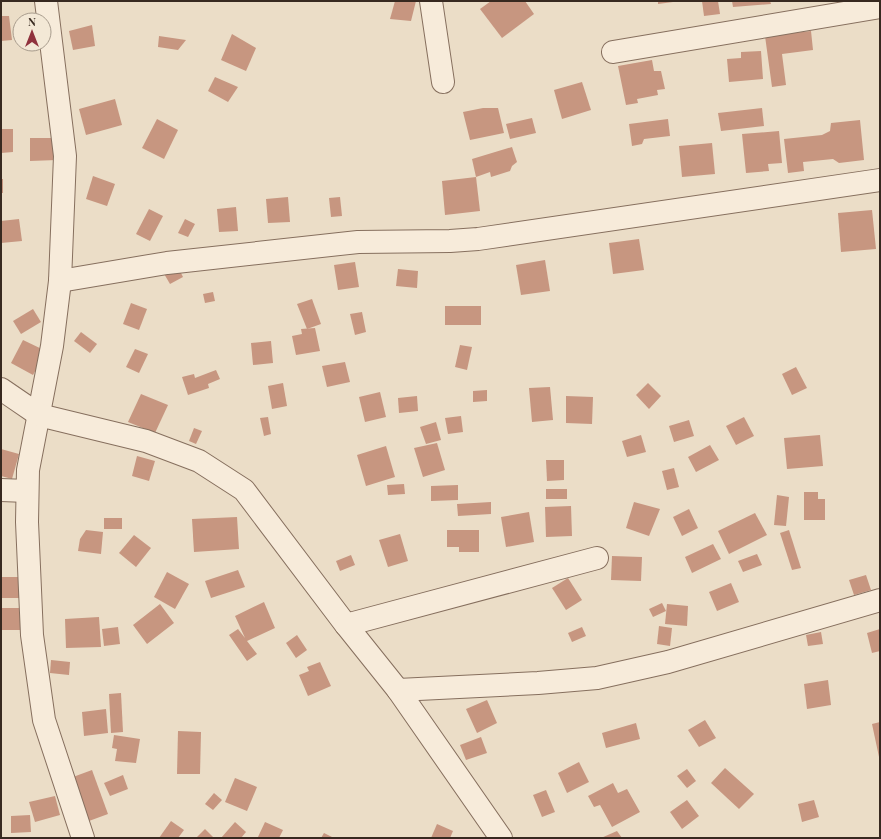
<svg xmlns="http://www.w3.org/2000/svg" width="881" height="839" font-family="'Playfair Display',serif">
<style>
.building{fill:#c79680}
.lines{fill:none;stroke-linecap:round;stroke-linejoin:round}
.minor-casing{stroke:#866f5e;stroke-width:24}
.minor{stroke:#f7ebda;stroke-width:22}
</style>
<rect width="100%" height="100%" fill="#ebddc7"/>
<g class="building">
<polygon points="395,1 416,1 411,21 390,19"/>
<polygon points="491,1 525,1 534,14 502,38 480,9"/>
<polygon points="658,1 673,1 673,2 658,4"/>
<polygon points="702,1 718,1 720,14 704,16"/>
<polygon points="732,1 770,1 771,4 733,7"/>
<polygon points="1,16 9,16 12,40 1,41"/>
<polygon points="92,25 95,46 73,50 69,31"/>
<polygon points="811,31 813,50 782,54 786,85 772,87 765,36"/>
<polygon points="232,34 256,48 246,71 221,60"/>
<polygon points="159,36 186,40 178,50 158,47"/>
<polygon points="761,51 763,79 729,82 727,59 741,58 741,52"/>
<polygon points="652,60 654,71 661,71 665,89 657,90 658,95 637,99 638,103 626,105 618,66"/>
<polygon points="215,77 238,87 228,102 208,91"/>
<polygon points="582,82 591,110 562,119 554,90"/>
<polygon points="115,99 122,125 86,135 79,109"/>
<polygon points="483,108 498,108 504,133 470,140 463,112"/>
<polygon points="762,108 764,126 721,131 718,113"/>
<polygon points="532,118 536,133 510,139 506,124"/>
<polygon points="157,119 178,130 164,159 142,148"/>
<polygon points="668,119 670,136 644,139 642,144 632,146 629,124"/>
<polygon points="860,120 864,160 839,163 833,159 803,162 804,171 788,173 784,139 822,135 830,131 831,123"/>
<polygon points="1,129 13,129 13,152 1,153"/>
<polygon points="779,131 782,163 768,164 769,171 746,173 742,134"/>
<polygon points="30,138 56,138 57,160 30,161"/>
<polygon points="712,143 715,174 682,177 679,146"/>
<polygon points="512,147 517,162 512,166 510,171 491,177 490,172 476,177 472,159"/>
<polygon points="93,176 115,184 107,206 86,199"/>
<polygon points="476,177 480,211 445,215 442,181"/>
<rect x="1" y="179" width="2" height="14"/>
<polygon points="288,197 290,222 268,223 266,199"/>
<polygon points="340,197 342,216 331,217 329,198"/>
<polygon points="236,207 238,231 219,232 217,209"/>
<polygon points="149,209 163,216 150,241 136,234"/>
<polygon points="872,210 876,249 841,252 838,213"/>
<polygon points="19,219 22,241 1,243 1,221"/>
<polygon points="185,219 195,224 188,237 178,233"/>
<polygon points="639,239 644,270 613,274 609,243"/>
<polygon points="545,260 550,291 521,295 516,265"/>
<polygon points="355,262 359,287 338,290 334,265"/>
<polygon points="177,265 183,277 170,284 163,272"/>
<polygon points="398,269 418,271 417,288 396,286"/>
<polygon points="213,292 215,301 205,303 203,294"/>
<polygon points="312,299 321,324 307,329 297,304"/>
<polygon points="131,303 147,309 139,330 123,324"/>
<rect x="445" y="306" width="36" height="19"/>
<polygon points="33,309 41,322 21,334 13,321"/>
<polygon points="362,312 366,332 355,335 350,314"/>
<polygon points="315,328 320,351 296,355 292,336 302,334 301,329"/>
<polygon points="81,332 97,344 90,353 74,341"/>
<polygon points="23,340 46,351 33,375 11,363"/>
<polygon points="271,341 273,363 253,365 251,343"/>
<polygon points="460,345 472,347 467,370 455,367"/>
<polygon points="135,349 148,354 139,373 126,367"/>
<polygon points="345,362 350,382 327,387 322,366"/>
<polygon points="796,367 807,388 792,395 782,374"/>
<polygon points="216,370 220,379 208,384 209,388 188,395 182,377 194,374 195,378"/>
<polygon points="283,383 287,406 272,409 268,386"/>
<polygon points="648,383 661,396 649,409 636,395"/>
<polygon points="550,387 553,420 532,422 529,388"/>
<polygon points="487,390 487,401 473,402 473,391"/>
<polygon points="380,392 386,417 365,422 359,397"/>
<polygon points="141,394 168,405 155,433 128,422"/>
<polygon points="417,396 418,411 399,413 398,398"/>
<polygon points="566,396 593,397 592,424 566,423"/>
<polygon points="461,416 463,432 448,434 445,418"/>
<polygon points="268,417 271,434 264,436 260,418"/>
<polygon points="744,417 754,436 736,445 726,426"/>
<polygon points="689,420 694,436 674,442 669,426"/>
<polygon points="436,422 441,440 426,444 420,427"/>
<polygon points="194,428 202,431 196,444 189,441"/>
<polygon points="641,435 646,452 627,457 622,441"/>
<polygon points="820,435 823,466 787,469 784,438"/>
<polygon points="437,443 445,470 423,477 414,448"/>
<polygon points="710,445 719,460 696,472 688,457"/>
<polygon points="386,446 395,477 366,486 357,455"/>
<polygon points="1,449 19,454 12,479 1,476"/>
<polygon points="137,456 155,461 149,481 132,476"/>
<polygon points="546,460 564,460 564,480 547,481"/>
<polygon points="674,468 679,487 667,490 662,471"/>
<polygon points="404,484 405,494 388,495 387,485"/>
<polygon points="458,485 458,500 431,501 431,486"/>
<rect x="546" y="489" width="21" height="10"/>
<polygon points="804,492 818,492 818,499 825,499 825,520 804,520"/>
<polygon points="777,495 789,497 786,526 774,525"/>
<polygon points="491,502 491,514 458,516 457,504"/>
<polygon points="634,502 660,509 649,536 626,528"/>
<polygon points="571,506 572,536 546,537 545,507"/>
<polygon points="689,509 698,528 682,536 673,517"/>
<polygon points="529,512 534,542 506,547 501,517"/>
<polygon points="755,513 767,535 729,554 718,531"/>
<polygon points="237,517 239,549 194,552 192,519"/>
<rect x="104" y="518" width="18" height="11"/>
<polygon points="86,530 103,532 101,554 78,551 80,539"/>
<polygon points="447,530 479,530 479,552 459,552 459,547 447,547"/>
<polygon points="789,530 801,568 792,570 780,533"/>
<polygon points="400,534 408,561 388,567 379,540"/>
<polygon points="134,535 151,548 136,567 119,553"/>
<polygon points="713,544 721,559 692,573 685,557"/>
<polygon points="757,554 762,565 743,572 738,561"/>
<polygon points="351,555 355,565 340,571 336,561"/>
<polygon points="612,556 642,557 641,581 611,580"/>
<polygon points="238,570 245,587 211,598 205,581"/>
<polygon points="167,572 189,584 175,609 154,597"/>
<polygon points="866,575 871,590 854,595 849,580"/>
<rect x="1" y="577" width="20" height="21"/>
<polygon points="568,578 582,600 566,610 552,588"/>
<polygon points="731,583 739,602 717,611 709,592"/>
<polygon points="264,602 275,628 247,641 257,654 247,661 229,635 238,629 245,638 235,616"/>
<polygon points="662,603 666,611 653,617 649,609"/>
<polygon points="160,604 174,623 147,644 133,625"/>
<polygon points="667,604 688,606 687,626 665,624"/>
<polygon points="1,608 23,608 22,630 1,630"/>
<polygon points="99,617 101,647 66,648 65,619"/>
<polygon points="659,626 672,628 670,646 657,644"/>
<polygon points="118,627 120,644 104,646 102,629"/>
<polygon points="582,627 586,636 572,642 568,633"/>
<polygon points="880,629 880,651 872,653 867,633"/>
<polygon points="821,632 823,644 808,646 806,635"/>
<polygon points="297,635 307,650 296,658 286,643"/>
<polygon points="51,660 70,662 69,675 50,673"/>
<polygon points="320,662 331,686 308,696 299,675 309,671 307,667"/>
<polygon points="828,680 831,705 807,709 804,684"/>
<polygon points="121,693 123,732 111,733 109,694"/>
<polygon points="487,700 497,723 477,733 466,709"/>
<polygon points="106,709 108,733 84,736 82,712"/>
<polygon points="705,720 716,738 699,747 688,730"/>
<polygon points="880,722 880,757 879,757 872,724"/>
<polygon points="636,723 640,739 606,748 602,733"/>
<polygon points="178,731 201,732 200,774 177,774"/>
<polygon points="114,735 140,739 136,763 115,761 117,749 112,748"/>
<polygon points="481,737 487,753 466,760 460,745"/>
<polygon points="579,762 589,782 567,793 558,773"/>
<polygon points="725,768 754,794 739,809 711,783"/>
<polygon points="687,769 696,781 687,788 677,776"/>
<polygon points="92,770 108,814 89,821 73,777"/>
<polygon points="123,775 128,789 110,796 104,783"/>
<polygon points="235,778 257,787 247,811 225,802"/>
<polygon points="613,783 618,793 627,789 640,812 612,827 600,805 594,807 588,796"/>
<polygon points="546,790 555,812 542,817 533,795"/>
<polygon points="214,793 222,800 213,810 205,804"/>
<polygon points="55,796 60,815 35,822 29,802"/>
<polygon points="687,800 699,816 682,829 670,812"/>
<polygon points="814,800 819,817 802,822 798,804"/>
<polygon points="30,815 31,832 11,833 11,816"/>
<polygon points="171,821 184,830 178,838 159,838"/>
<polygon points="235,822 246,832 241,838 221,838"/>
<polygon points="265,822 283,830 279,838 258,837"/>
<polygon points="437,824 453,831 450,838 431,838"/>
<polygon points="205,829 214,838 196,838"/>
<polygon points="617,831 622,838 601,838"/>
<polygon points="324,833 334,838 321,838"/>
</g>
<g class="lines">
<g class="minor-casing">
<g id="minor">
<polyline points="46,1 65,156 60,281 52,346 28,470 27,522 32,635 44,720 83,838"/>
<polyline points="431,1 443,82"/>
<polyline points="613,52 880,7"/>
<polyline points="60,281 167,263 358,242 450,241 478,239 880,180"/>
<polyline points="1,389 39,415 146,441 199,461 244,490 346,625 398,690 501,838"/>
<polyline points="1,490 27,491"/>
<polyline points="346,625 597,558"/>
<polyline points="398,690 538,683 597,678 668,662 880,600"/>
</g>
</g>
<use href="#minor" class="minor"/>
</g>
<rect width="881" height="839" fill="none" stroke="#372920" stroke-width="4"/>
<g transform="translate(32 32)"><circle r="19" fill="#f3e8d6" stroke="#a89c8d"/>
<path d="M0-3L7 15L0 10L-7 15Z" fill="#90323d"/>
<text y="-6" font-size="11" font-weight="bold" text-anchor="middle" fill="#372920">N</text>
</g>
</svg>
